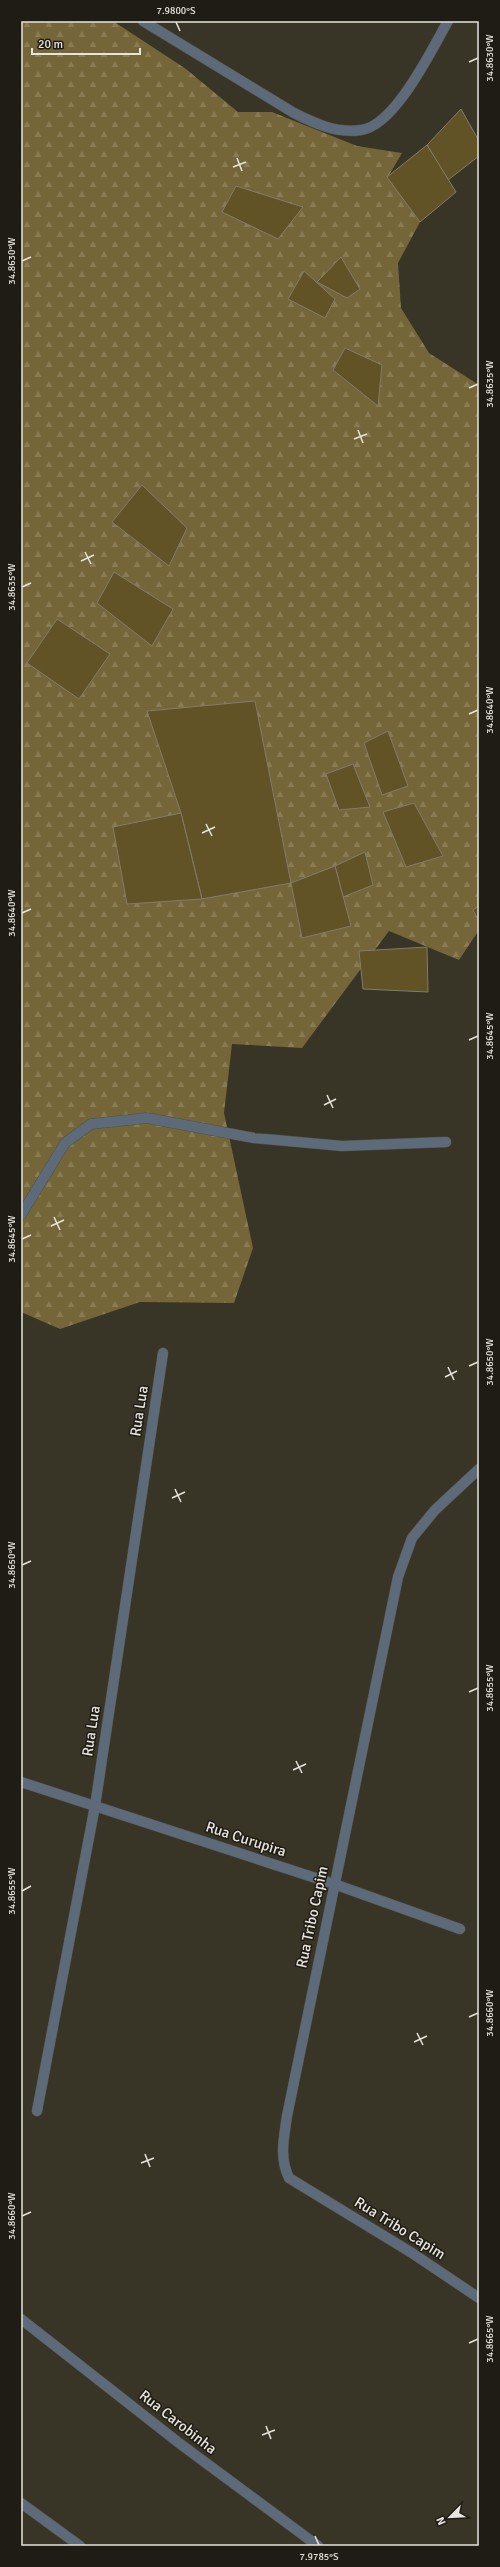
<svg xmlns="http://www.w3.org/2000/svg" width="500" height="2567" font-family="Signika,sans-serif">
<style>
.forest{fill:url(#forest-firs)}
.building{fill:#625326;stroke:#817c6d}
.lines{fill:none;stroke-linecap:round;stroke-linejoin:round}
.minor-casing{stroke:#545043;stroke-width:11}
.minor{stroke:#5d6a7a;stroke-width:10}
.ticks{fill:none;stroke:#e7e4dc;stroke-width:1.5}
.labels{text-anchor:middle;dominant-baseline:central;stroke-width:3;stroke-linejoin:round;paint-order:stroke}
.street-label{font-size:15px;fill:#e7e4dc;stroke:#1e1c15}
.neatline{fill:none;stroke:#e7e4dc;stroke-width:1.5}
.ticks-label{font-size:10px;text-anchor:middle;fill:#e7e4dc}
</style>
<defs>
<pattern id="forest-firs" width="22" height="20" patternUnits="userSpaceOnUse"><rect width="22" height="20" fill="#756639"/><path d="M5 1l3.5 6h-7zM16 11l3.5 6h-7z" fill="#897c55"/></pattern>
</defs>
<rect width="100%" height="100%" fill="#383426"/>
<polygon class="forest" points="21,21 113,21 186,69 238,112 272,112 357,146 402,153 388,177 420,222 398,263 401,308 429,353 479,385 479,930 459,960 389,931 302,1048 232,1044 224,1113 253,1248 234,1303 140,1302 60,1329 21,1312"/>
<g class="building">
<polygon points="461,109 479,141 479,156 448,180 427,145"/>
<polygon points="427,145 456,192 420,222 387,177"/>
<polygon points="236,186 303,207 278,239 222,212"/>
<polygon points="341,257 360,289 347,298 317,282"/>
<polygon points="304,271 335,299 325,318 288,299"/>
<polygon points="345,348 382,365 378,406 333,370"/>
<polygon points="142,485 187,528 169,566 112,522"/>
<polygon points="114,572 173,609 152,646 97,603"/>
<polygon points="57,619 110,654 79,699 27,663"/>
<polygon points="255,701 291,883 202,899 181,813 147,711"/>
<polygon points="388,731 408,786 382,795 364,743"/>
<polygon points="353,764 370,807 339,810 326,774"/>
<polygon points="414,803 443,856 406,867 383,812"/>
<polygon points="181,813 202,899 127,904 113,827"/>
<polygon points="365,852 373,885 343,897 335,866"/>
<polygon points="335,866 351,926 302,938 291,883"/>
<polygon points="479,906 479,921 473,910"/>
<polygon points="427,947 428,992 363,989 359,951"/>
</g>
<g class="lines">
<g class="minor-casing">
<g id="minor">
<path d="M 143,21 L 294,113 C 314,123 337,134 361,130 C 395,126 432,49 448,21"/>
<polyline points="21,1215 65,1143 91,1124 147,1118 254,1138 342,1146 446,1142"/>
<path d="M 479,1469 L 435,1510 L 412,1538 L 398,1577 L 287,2116 C 284,2138 279,2157 289,2178 L 412,2253 L 479,2298"/>
<polyline points="21,1782 334,1884 460,1929"/>
<polyline points="37,2111 95,1806 163,1353"/>
<polyline points="21,2319 179,2443 318,2546"/>
<polyline points="21,2503 80,2546"/>
</g>
</g>
<use href="#minor" class="minor"/>
</g>
<path class="ticks" d="M 176,22 L 180,31M 469,62 L 478,58M 237,158 L 242,171M 233,167 L 246,162M 22,261 L 31,257M 469,388 L 478,384M 358,430 L 363,443M 354,439 L 367,434M 85,552 L 91,564M 81,561 L 94,555M 22,587 L 31,583M 469,714 L 478,710M 206,824 L 212,836M 202,833 L 215,827M 22,913 L 31,909M 469,1040 L 478,1036M 327,1095 L 333,1108M 324,1105 L 336,1099M 54,1217 L 60,1230M 51,1226 L 64,1220M 22,1239 L 31,1235M 469,1366 L 478,1362M 448,1367 L 454,1380M 445,1377 L 457,1371M 175,1489 L 181,1502M 172,1498 L 185,1492M 22,1565 L 31,1561M 469,1692 L 478,1688M 296,1761 L 302,1773M 293,1770 L 306,1764M 22,1891 L 31,1886M 469,2017 L 478,2013M 417,2033 L 423,2045M 414,2042 L 427,2036M 145,2154 L 150,2167M 141,2163 L 154,2158M 22,2216 L 31,2212M 469,2343 L 478,2339M 266,2426 L 271,2439M 262,2435 L 275,2430M 315,2536 L 319,2545"/>
<g class="labels">
<g class="street-label">
<text transform="translate(139 1411) rotate(-81)">Rua Lua</text>
<text transform="translate(91 1731) rotate(-81)">Rua Lua</text>
<text transform="translate(246 1839) rotate(18)">Rua Curupira</text>
<text transform="translate(312 1917) rotate(-78)">Rua Tribo Capim</text>
<text transform="translate(400 2228) rotate(32)">Rua Tribo Capim</text>
<text transform="translate(178 2422) rotate(38)">Rua Carobinha</text>
</g>
</g>
<rect width="500" height="2567" fill="none" stroke="#1e1c15" stroke-width="44"/>
<g transform="translate(450 2517) rotate(246)" stroke="#1e1c15" stroke-width="3" paint-order="stroke">
<path d="M0-3L7 15L0 10L-7 15Z" fill="#e7e4dc"/>
<text y="-6" font-size="11" font-weight="bold" text-anchor="middle" fill="#e7e4dc">N</text>
</g>
<path d="M32 48v6h108v-6" fill="none" stroke="#e7e4dc" stroke-width="2"/>
<text x="38" y="48" font-size="12" fill="#e7e4dc" stroke="#1e1c15" stroke-width="3" paint-order="stroke">20 m</text>
<rect x="22" y="22" width="456" height="2523" class="neatline"/>
<g class="ticks-label">
<text x="176" y="14">7.9800°S</text>
<text transform="translate(489 58) rotate(-90)" y="4">34.8630°W</text>
<text transform="translate(11 261) rotate(-90)" y="4">34.8630°W</text>
<text transform="translate(489 384) rotate(-90)" y="4">34.8635°W</text>
<text transform="translate(11 587) rotate(-90)" y="4">34.8635°W</text>
<text transform="translate(489 710) rotate(-90)" y="4">34.8640°W</text>
<text transform="translate(11 913) rotate(-90)" y="4">34.8640°W</text>
<text transform="translate(489 1036) rotate(-90)" y="4">34.8645°W</text>
<text transform="translate(11 1239) rotate(-90)" y="4">34.8645°W</text>
<text transform="translate(489 1362) rotate(-90)" y="4">34.8650°W</text>
<text transform="translate(11 1565) rotate(-90)" y="4">34.8650°W</text>
<text transform="translate(489 1688) rotate(-90)" y="4">34.8655°W</text>
<text transform="translate(11 1891) rotate(-90)" y="4">34.8655°W</text>
<text transform="translate(489 2013) rotate(-90)" y="4">34.8660°W</text>
<text transform="translate(11 2216) rotate(-90)" y="4">34.8660°W</text>
<text transform="translate(489 2339) rotate(-90)" y="4">34.8665°W</text>
<text x="319" y="2560">7.9785°S</text>
</g>
</svg>
